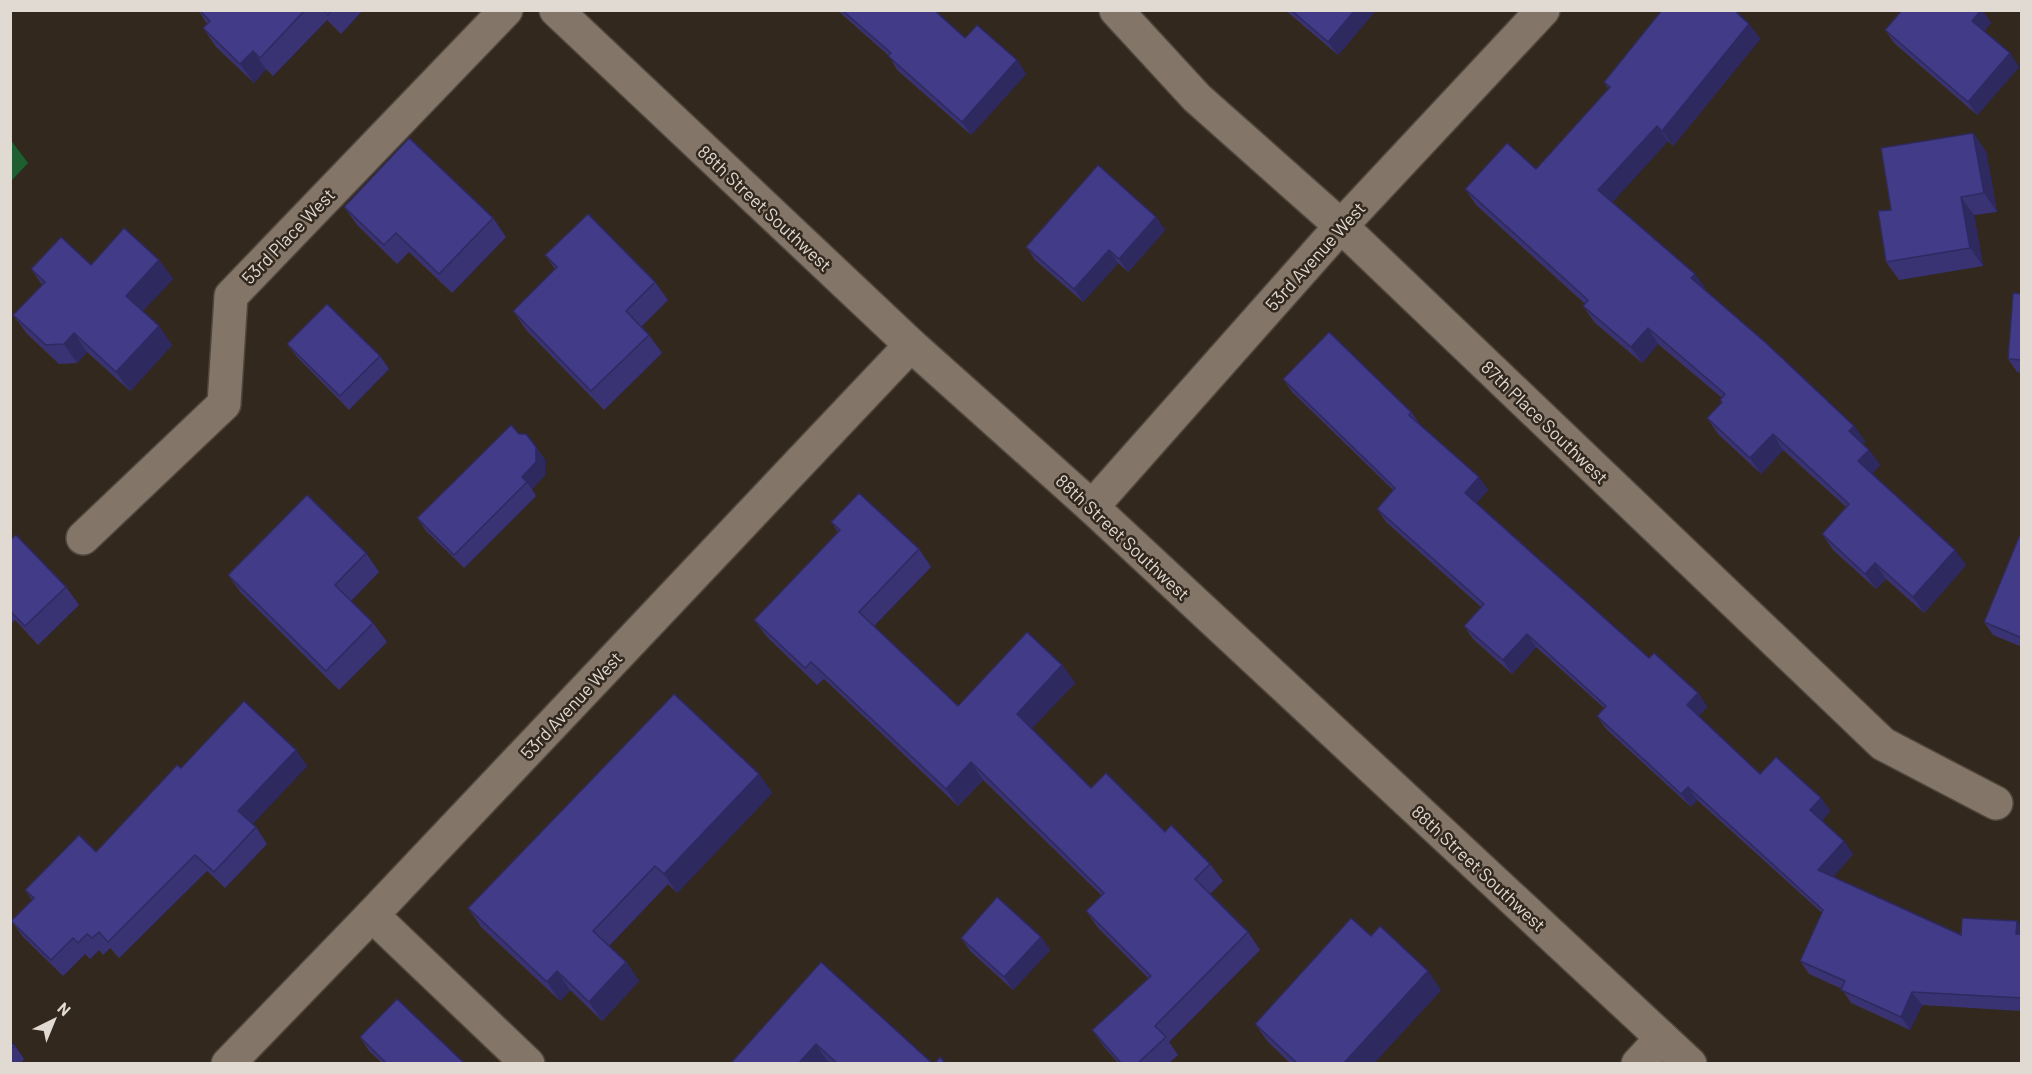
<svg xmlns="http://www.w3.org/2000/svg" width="2032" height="1074" viewBox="0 0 2032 1074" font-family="Barlow,sans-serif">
	<rect width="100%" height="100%" fill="#33281d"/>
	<polygon fill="#1e5e31" points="10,139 28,163 11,181 10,181"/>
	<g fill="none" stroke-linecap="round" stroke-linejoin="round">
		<g stroke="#4e453b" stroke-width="36">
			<g id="minor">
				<polyline points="1116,10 1197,98 1341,226 1883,744 1996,803"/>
				<polyline points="1092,507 1341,226 1543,10"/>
				<polyline points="83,538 224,404 231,296 506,10"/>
				<polyline points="372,915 528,1064"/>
				<polyline points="228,1064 372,915 911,345"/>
				<polyline points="1638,1064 1662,1038"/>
			</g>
		</g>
		<g stroke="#4e453b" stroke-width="36">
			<polyline id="tertiary" points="556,10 911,345 1092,507 1690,1064"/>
		</g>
		<use href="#minor" stroke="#837568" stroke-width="33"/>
		<use href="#tertiary" stroke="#837568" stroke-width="33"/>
	</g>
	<g fill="#393374">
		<polygon points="198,10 363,10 341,34 327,20 273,76 266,69 254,83 216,47 203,28 207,24"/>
		<polygon points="837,10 934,10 965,38 1017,60 1026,74 971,135 897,70 889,56"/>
		<polygon points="1285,10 1376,10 1338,55"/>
		<polygon points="1982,10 1991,23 1984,31 2019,67 1977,115 1894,43 1885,30"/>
		<polygon points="1749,24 1760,39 1673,146 1668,141 1612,202 1706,289 1705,290 1854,426 1865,441 1863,444 1869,450 1880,465 1872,474 1966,565 1924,613 1886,579 1876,589 1833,550 1822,534 1846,507 1783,450 1761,474 1718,434 1707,418 1722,403 1720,400 1722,398 1658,344 1642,363 1594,322 1583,306 1585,304 1476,205 1465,189 1536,169 1608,89 1604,82"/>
		<polygon points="1973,133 1986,152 1997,212 1974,215 1983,266 1899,280 1886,262 1891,210"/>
		<polygon points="344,207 493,218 506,237 452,293 409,252 397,264 357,225"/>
		<polygon points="1156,217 1165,230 1128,272 1118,263 1083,302 1035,260 1026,247"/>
		<polygon points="545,255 655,282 668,300 641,327 649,335 662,353 604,410 526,330 513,311 555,269"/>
		<polygon points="159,260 173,279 142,311 172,345 130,391 87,352 77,363 59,364 27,334 13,315 42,285 31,269"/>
		<polygon points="2022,294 2022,373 2017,372 2008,359"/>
		<polygon points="287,344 380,356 389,369 349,410 297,357"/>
		<polygon points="1283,379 1411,412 1421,426 1488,490 1476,503 1649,658 1698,693 1707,707 1698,716 1760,774 1821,798 1830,811 1822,821 1853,854 1833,877 1961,935 2017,921 2022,927 2022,1011 1922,1005 1910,1030 1851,1003 1842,989 1809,974 1800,961 1822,913 1697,800 1691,807 1606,729 1597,716 1604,708 1536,647 1512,674 1473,639 1464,626 1481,607 1386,522 1377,509 1393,490 1292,392"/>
		<polygon points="519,434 536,447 545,460 545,475 532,489 536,496 464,568 426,531 417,518"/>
		<polygon points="831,522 919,549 931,567 874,626 958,706 1062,665 1075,683 1031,729 1091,788 1165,832 1210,864 1223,881 1210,894 1248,932 1260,950 1169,1042 1178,1055 1168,1064 1119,1064 1104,1047 1092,1030 1149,979 1098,928 1086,911 1101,895 983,780 958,806 824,679 817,685 767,637 754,620 838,532"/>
		<polygon points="2022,538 2022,647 1993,635 1984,622"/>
		<polygon points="10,540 66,587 79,605 38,645 15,620 10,624"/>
		<polygon points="366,553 379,572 351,601 373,623 387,642 339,690 241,593 228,575"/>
		<polygon points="296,750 307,766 252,824 256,827 267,844 225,888 207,871 119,958 110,948 103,955 99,950 90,959 85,954 63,976 23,937 11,921 32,900 25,890 96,852 181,768"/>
		<polygon points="759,774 772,793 677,893 668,884 609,946 626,962 639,981 602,1021 570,990 560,1001 481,927 468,908"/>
		<polygon points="1041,937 1050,950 1013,990 970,951 961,938"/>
		<polygon points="821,962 933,1064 831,1064 827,1061 825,1064 730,1064"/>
		<polygon points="1441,990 1373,1064 1291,1064 1268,1042 1255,1024"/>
		<polygon points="360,1037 465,1064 383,1064 369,1051"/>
		<polygon points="10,1042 15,1046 24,1059 20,1064 10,1064"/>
	</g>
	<g fill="#2e295e">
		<polygon points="1355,10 1376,10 1338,55 1328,42"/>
		<polygon points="1982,10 1991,23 1981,34 1972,21"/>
		<polygon points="1749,24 1760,39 1673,146 1662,131"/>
		<polygon points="253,51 266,69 254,83 240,64"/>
		<polygon points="2010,53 2019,67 1977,115 1968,102"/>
		<polygon points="1017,60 1026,74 971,135 962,122"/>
		<polygon points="1657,126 1668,141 1609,206 1598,190"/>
		<polygon points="1973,133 1986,152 1997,212 1984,193"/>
		<polygon points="1961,197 1974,215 1983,266 1970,248"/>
		<polygon points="1156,217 1165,230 1128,272 1119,259"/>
		<polygon points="1109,250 1118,263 1083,302 1074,289"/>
		<polygon points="159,260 173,279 139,315 126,296"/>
		<polygon points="1695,274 1706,289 1702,293 1691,278"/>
		<polygon points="159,326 172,345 130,391 116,372"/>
		<polygon points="1648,328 1658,344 1642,363 1631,347"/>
		<polygon points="74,333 87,352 77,363 64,344"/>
		<polygon points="1854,426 1865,441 1860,447 1849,431"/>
		<polygon points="1773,434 1783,450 1761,474 1750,458"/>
		<polygon points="536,447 545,460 545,475 532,489 522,477"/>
		<polygon points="1869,450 1880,465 1869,477 1858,461"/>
		<polygon points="1479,477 1488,490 1474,506 1465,493"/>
		<polygon points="1955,550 1966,565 1924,613 1913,597"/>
		<polygon points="1875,563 1886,579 1876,589 1865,574"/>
		<polygon points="1527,634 1536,647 1512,674 1503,660"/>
		<polygon points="1062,665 1075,683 1029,731 1017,714"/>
		<polygon points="1698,693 1707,707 1696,719 1687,705"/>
		<polygon points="296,750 307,766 250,827 238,811"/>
		<polygon points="971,762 983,780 958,806 946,789"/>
		<polygon points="759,774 772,793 677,893 664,874"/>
		<polygon points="1688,787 1697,800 1691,807 1681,794"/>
		<polygon points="1821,798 1830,811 1820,823 1810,810"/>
		<polygon points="1844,841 1853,854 1827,884 1818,870"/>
		<polygon points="2017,921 2022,927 2022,941 2016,934"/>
		<polygon points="1041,937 1050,950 1013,990 1004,977"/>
		<polygon points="626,962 639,981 602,1021 589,1002"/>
		<polygon points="557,971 570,990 560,1001 547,982"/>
		<polygon points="1428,971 1441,990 1373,1064 1343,1064"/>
		<polygon points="1912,992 1922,1005 1910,1030 1901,1017"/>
		<polygon points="816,1044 827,1061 825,1064 798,1064"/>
	</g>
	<g fill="#423b87" stroke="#2e295e" stroke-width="1.5">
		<polygon points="199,10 305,10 260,58 253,51 240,64 203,28 210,21"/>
		<polygon points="323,10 332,10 328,15"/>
		<polygon points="842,10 934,10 965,38 977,25 1017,60 962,122 888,56 891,53"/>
		<polygon points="1291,10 1355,10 1328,42"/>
		<polygon points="1662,10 1734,10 1749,24 1662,131 1657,126 1598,190 1695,274 1691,278 1766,343 1854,426 1849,431 1869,450 1858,461 1955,550 1913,597 1875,563 1865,574 1822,534 1849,504 1773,434 1750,458 1707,418 1722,402 1720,400 1725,394 1648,328 1631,347 1583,306 1588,300 1465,189 1507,143 1536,169 1610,87 1604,82"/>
		<polygon points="1902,10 1981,10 1972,21 2010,53 1968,102 1885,30"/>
		<polygon points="1973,133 1984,193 1961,197 1970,248 1886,262 1878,211 1891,210 1881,148"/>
		<polygon points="409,138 493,218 439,274 396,233 384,245 344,207"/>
		<polygon points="1098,165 1156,217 1119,259 1109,250 1074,289 1026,247"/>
		<polygon points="588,214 655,282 626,311 649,335 591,391 513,311 557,267 545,255"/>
		<polygon points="124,228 159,260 126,296 159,326 116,372 74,333 64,344 46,345 13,315 45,282 31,269 61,237 91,265"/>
		<polygon points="2013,293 2022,294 2022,360 2008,359"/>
		<polygon points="327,304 380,356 340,396 287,344"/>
		<polygon points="1329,332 1411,412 1409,415 1479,477 1465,493 1649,658 1654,653 1698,693 1687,705 1760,774 1776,757 1821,798 1810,810 1844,841 1818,870 1961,935 1962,918 2017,921 2016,934 2022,934 2022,998 1912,992 1901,1017 1841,990 1845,981 1800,961 1823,910 1688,787 1681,794 1597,716 1606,706 1527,634 1503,660 1464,626 1484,604 1377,509 1395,488 1283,379"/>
		<polygon points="511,425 519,434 526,434 536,447 536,462 522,477 527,482 454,555 417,518"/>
		<polygon points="859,493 919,549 859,612 958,706 1027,632 1062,665 1017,714 1091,788 1106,773 1165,832 1171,825 1210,864 1195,879 1248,932 1155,1026 1166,1037 1137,1064 1122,1064 1092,1030 1151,976 1086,911 1104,893 971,762 946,789 811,662 805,668 754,620 840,530 831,522"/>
		<polygon points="307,495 366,553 335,585 373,623 326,671 228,575"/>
		<polygon points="16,535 66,587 25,626 10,611 10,540"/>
		<polygon points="2019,537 2022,538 2022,638 1984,622"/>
		<polygon points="674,694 759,774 664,874 655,866 593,931 626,962 589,1002 557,971 547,982 468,908"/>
		<polygon points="244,701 296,750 238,811 256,827 214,872 195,855 108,942 99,932 92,938 87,934 78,943 73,938 51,960 11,921 34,898 25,890 79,835 96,852 177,765 181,768"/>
		<polygon points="997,897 1041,937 1004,977 961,938"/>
		<polygon points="1351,918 1371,936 1380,926 1428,971 1343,1064 1298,1064 1255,1024"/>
		<polygon points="821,962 933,1064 838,1064 816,1044 798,1064 730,1064"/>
		<polygon points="397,999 465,1064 387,1064 360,1037"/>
		<polygon points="10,1042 15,1046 10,1050"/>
		<polygon points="940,1057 946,1064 934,1064"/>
	</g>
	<g text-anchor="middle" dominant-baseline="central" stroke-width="5" stroke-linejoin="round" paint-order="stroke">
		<g font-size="18" fill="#e1dad3" stroke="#33281d">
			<text transform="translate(765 208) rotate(43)">88th Street Southwest</text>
			<text transform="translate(288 236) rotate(-46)">53rd Place West</text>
			<text transform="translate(1315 256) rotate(-48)">53rd Avenue West</text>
			<text transform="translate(1545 422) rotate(44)">87th Place Southwest</text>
			<text transform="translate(1123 537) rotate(43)">88th Street Southwest</text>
			<text transform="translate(571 705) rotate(-47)">53rd Avenue West</text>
			<text transform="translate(1479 868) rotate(43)">88th Street Southwest</text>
		</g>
	</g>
	<rect width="2032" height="1074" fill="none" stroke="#e1dad3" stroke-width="24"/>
	<g transform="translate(54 1020) rotate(43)" stroke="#33281d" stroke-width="4.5" paint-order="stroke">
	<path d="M0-4.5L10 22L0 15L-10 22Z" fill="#e1dad3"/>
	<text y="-9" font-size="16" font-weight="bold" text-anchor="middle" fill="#e1dad3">N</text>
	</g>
</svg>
